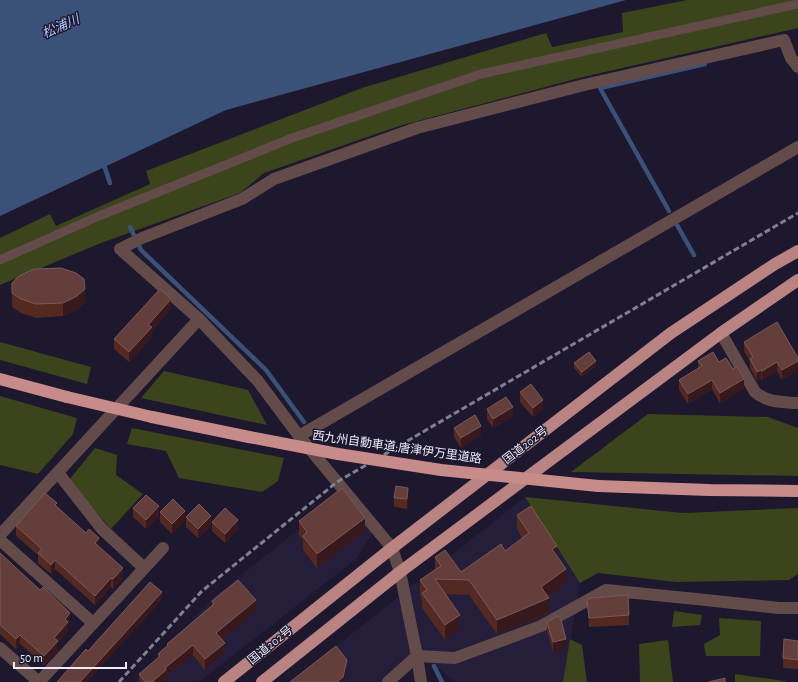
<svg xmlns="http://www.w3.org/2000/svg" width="798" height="682" viewBox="0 0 798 682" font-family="'Alegreya Sans','Noto Sans JP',sans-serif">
	<rect width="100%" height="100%" fill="#1d182e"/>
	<g fill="#251e3a">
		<polygon points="341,496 373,533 356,559 199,682 136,682 212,598"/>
		<polygon points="525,497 580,583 563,682 455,682 417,650 382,682 291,682"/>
	</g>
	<g fill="#3b441b">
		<polygon points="687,0 798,0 798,28 583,77 399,126 264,173 240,193 101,243 0,285 0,238 50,214 56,226 150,184 146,171 362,88 546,33 552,47 623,32 622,13"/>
		<polygon points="0,342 91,367 87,384 0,360"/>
		<polygon points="164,371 248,390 267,425 141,398"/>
		<polygon points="0,396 77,418 73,434 38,474 0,465"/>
		<polygon points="648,414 768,417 798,428 798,476 571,472"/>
		<polygon points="132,428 284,458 278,481 262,492 179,478 166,451 127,444"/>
		<polygon points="95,448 117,455 116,475 143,494 111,529 69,480"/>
		<polygon points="525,497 683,513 798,508 798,574 789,580 676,582 598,573 580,583"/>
		<polygon points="674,611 702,615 700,625 672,627"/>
		<polygon points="719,618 761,621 760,656 706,656 704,644 720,635"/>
		<polygon points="570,639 582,645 587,682 563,682"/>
		<polygon points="668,640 673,682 640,682 639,644"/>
		<polygon points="735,674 784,681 785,682 735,682"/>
	</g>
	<polygon fill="#3a5179" points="0,0 626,0 226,110 0,216"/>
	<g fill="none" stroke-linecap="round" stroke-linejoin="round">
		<g stroke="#3a5179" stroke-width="4.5">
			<polyline points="103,162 110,183"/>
			<polyline points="669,211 600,88 705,64"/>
			<polyline points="677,225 694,255"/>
			<polyline points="130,227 141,250 266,370 304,422"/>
			<polyline points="434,666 442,682"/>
		</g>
		<polyline stroke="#634b4a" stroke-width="9" points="0,260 99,216 292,138 481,74 798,4"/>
		<g stroke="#634b4a" stroke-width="12">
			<path d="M721 333 755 392C768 403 782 402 798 403"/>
			<polyline points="299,436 798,147"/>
			<polyline points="58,473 102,529 144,568"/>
			<polyline points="0,535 199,319"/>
			<polyline points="0,540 93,623"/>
			<polyline points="0,648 39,682"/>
			<polyline points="39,682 163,548"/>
			<polyline points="388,682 417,656 455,658 541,626 606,590 706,600 779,608 798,608"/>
			<polyline points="421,682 417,656 400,572 392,548 299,436 258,381 199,319 120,249 142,238 242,199 274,179 417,128 584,85 784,40 791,58 798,67"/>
		</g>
		<g stroke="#b88381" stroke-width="12">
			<polyline points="224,682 392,548 671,333 775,264 798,251"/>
			<polyline points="262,682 400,572 721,333 798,280"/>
		</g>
		<g stroke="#c78c8a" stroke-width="12">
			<polyline points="0,379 67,397"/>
			<polyline points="152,417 249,437"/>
			<polyline points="598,486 709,490 798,491"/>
		</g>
		<polyline stroke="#837f92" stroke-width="3" stroke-dasharray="6 3" stroke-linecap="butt" points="119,682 202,591 337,482 798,213"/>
		<g stroke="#c78c8a" stroke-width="12">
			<polyline points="67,397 152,417"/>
			<polyline points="249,437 338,454 441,470 598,486"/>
		</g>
	</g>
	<g fill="#542922">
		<polygon points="12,283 85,302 77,310 63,316 36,318 21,313 12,307"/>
		<polygon points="171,308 152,331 152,337 129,362 114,349 114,339"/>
		<polygon points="744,342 798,358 798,370 782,380 777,371 762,380 761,379 757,381 750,368 750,361 744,351"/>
		<polygon points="698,361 719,362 744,388 720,403 712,389 688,404 679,390 679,380 698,368"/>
		<polygon points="574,363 596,366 582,377 574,368"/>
		<polygon points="520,392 543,409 533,417 520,402"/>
		<polygon points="487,409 513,416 493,428 487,419"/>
		<polygon points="454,428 481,435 461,448 454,437"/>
		<polygon points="408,497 407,509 394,507 394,498"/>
		<polygon points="57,507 99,547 123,578 113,589 111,587 95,605 55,569 51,574 38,563 38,555 16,536 16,526"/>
		<polygon points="133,508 159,516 146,529 133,517"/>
		<polygon points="160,512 185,520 172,534 160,522"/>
		<polygon points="517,515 557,556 566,583 548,596 549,613 497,634 469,595 445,594 460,629 445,640 422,608 422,599 420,595 420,580 435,570 435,557 461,572 505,551 522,538 517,529"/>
		<polygon points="186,517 211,525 198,538 186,527"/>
		<polygon points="299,521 365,531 317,568 303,550 303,540 299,535"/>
		<polygon points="212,522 238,529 225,543 212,531"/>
		<polygon points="0,553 70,622 68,624 68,631 58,643 58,651 44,665 20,644 16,649 0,634"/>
		<polygon points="587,600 629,615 629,625 589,627"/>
		<polygon points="212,601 256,611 222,639 225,653 205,670 193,655 166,677 166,681 165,682 139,682 139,674 158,659 158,654 167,646 167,644 212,606"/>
		<polygon points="547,622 566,648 553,652 547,631"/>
		<polygon points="798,641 798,669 783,668 783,658"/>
	</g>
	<g fill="#37191d">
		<polygon points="85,289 85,302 77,310 63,316 63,303"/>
		<polygon points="171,299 171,308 152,331 152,337 129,362 129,352 148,325"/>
		<polygon points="596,361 596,366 582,377 582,372"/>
		<polygon points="798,361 798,370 782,380 782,370"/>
		<polygon points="777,362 777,371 762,380 762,371"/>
		<polygon points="761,370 761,379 757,381 757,372"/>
		<polygon points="744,379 744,388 720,403 720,393"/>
		<polygon points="712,380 712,389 688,404 688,394"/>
		<polygon points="543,400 543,409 533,417 533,408"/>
		<polygon points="513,407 513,416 493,428 493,419"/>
		<polygon points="481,426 481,435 461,448 461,438"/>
		<polygon points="408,488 408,497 407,509 407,499"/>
		<polygon points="159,506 159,516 146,529 146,520"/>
		<polygon points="185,511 185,520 172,534 172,524"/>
		<polygon points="211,516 211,525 198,538 198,529"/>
		<polygon points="365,518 365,531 317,568 317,554"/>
		<polygon points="238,520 238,529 225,543 225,534"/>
		<polygon points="99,538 99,548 95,543"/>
		<polygon points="557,546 557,561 552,549"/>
		<polygon points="55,560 55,569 51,574 51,565"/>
		<polygon points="123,568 123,578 113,589 113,579"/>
		<polygon points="566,569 566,583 541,601 541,587"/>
		<polygon points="111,578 111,587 95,605 95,596"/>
		<polygon points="162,592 162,600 87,682 80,682"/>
		<polygon points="549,598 549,613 497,634 497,620"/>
		<polygon points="256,600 256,611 216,644 216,633"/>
		<polygon points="70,613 70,622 68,624 68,631 58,643 58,651 44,665 44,656 65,619"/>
		<polygon points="460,615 460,629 445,640 445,625"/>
		<polygon points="20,635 20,644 16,649 16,639"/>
		<polygon points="566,639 566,648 553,652 553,642"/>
		<polygon points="225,643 225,653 205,670 205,659"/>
		<polygon points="193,645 193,655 166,677 166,681 165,682 152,682 165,668"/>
		<polygon points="347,660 347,667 344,682 337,682"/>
	</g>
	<g fill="#643e3a" stroke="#7a5958">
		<polygon points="61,268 76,273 84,279 85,289 77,296 63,303 36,304 21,299 12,293 12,283 19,276 34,269"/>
		<polygon points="160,289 171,299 148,325 152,327 129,352 114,339"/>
		<polygon points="777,322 798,358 798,361 782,370 777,362 762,371 761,370 757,372 750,359 753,357 744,342"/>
		<polygon points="589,352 596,361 582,372 574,363"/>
		<polygon points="713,352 719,362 726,358 733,369 737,366 744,379 720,393 712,380 688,394 679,380 702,366 698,361"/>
		<polygon points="531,384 543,400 533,408 520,392"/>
		<polygon points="506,397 513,407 493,419 487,409"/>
		<polygon points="475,415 481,426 461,438 454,428"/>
		<polygon points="396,486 408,488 407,499 394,498"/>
		<polygon points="342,488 365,518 317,554 303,536 307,532 299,521"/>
		<polygon points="45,493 57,503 55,505 86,533 89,529 99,538 95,543 123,568 113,579 111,578 95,596 55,560 51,565 38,553 42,549 16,526"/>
		<polygon points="146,495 159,506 146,520 133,508"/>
		<polygon points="173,499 185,511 172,524 160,512"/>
		<polygon points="199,504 211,516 198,529 186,517"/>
		<polygon points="531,506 557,546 552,549 566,569 541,587 549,598 497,620 469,580 435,579 460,615 445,625 422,593 427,590 420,580 441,566 435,557 445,550 461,572 501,544 505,551 529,533 517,515"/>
		<polygon points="225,508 238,520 225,534 212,522"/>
		<polygon points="0,553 40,590 43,587 70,613 65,619 68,622 54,638 58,641 44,656 20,635 16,639 0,625"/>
		<polygon points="238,580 256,600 216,633 225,643 205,659 193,645 165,668 166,670 152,682 145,682 139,674 160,656 158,654 168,645 167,644 214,604 212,601"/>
		<polygon points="150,582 162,592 80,682 57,682 86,649 88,651"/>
		<polygon points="628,595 629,615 589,618 587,600 591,598"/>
		<polygon points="558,616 561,620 566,639 553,642 547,622"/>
		<polygon points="784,639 798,641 798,660 783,658"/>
		<polygon points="336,646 347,660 343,677 337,682 290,682"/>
		<polygon points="725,678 725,682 709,682"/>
	</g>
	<g text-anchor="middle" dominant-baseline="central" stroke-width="3" stroke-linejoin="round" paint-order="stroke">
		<g font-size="12" fill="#eeecfb" stroke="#1d182e">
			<text transform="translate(525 445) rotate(-38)">国道202号</text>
			<text transform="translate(397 447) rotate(8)">西九州自動車道;唐津伊万里道路</text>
			<text transform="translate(270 645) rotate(-39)">国道202号</text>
		</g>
		<g font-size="13" font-style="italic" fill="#abc9fe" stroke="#1d182e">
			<text transform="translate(61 27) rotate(-24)">松浦川</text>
		</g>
	</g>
	<path d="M14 662v6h112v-6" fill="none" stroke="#eeecfb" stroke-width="2"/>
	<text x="20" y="662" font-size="12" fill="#eeecfb" stroke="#1d182e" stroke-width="3" paint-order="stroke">50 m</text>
</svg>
